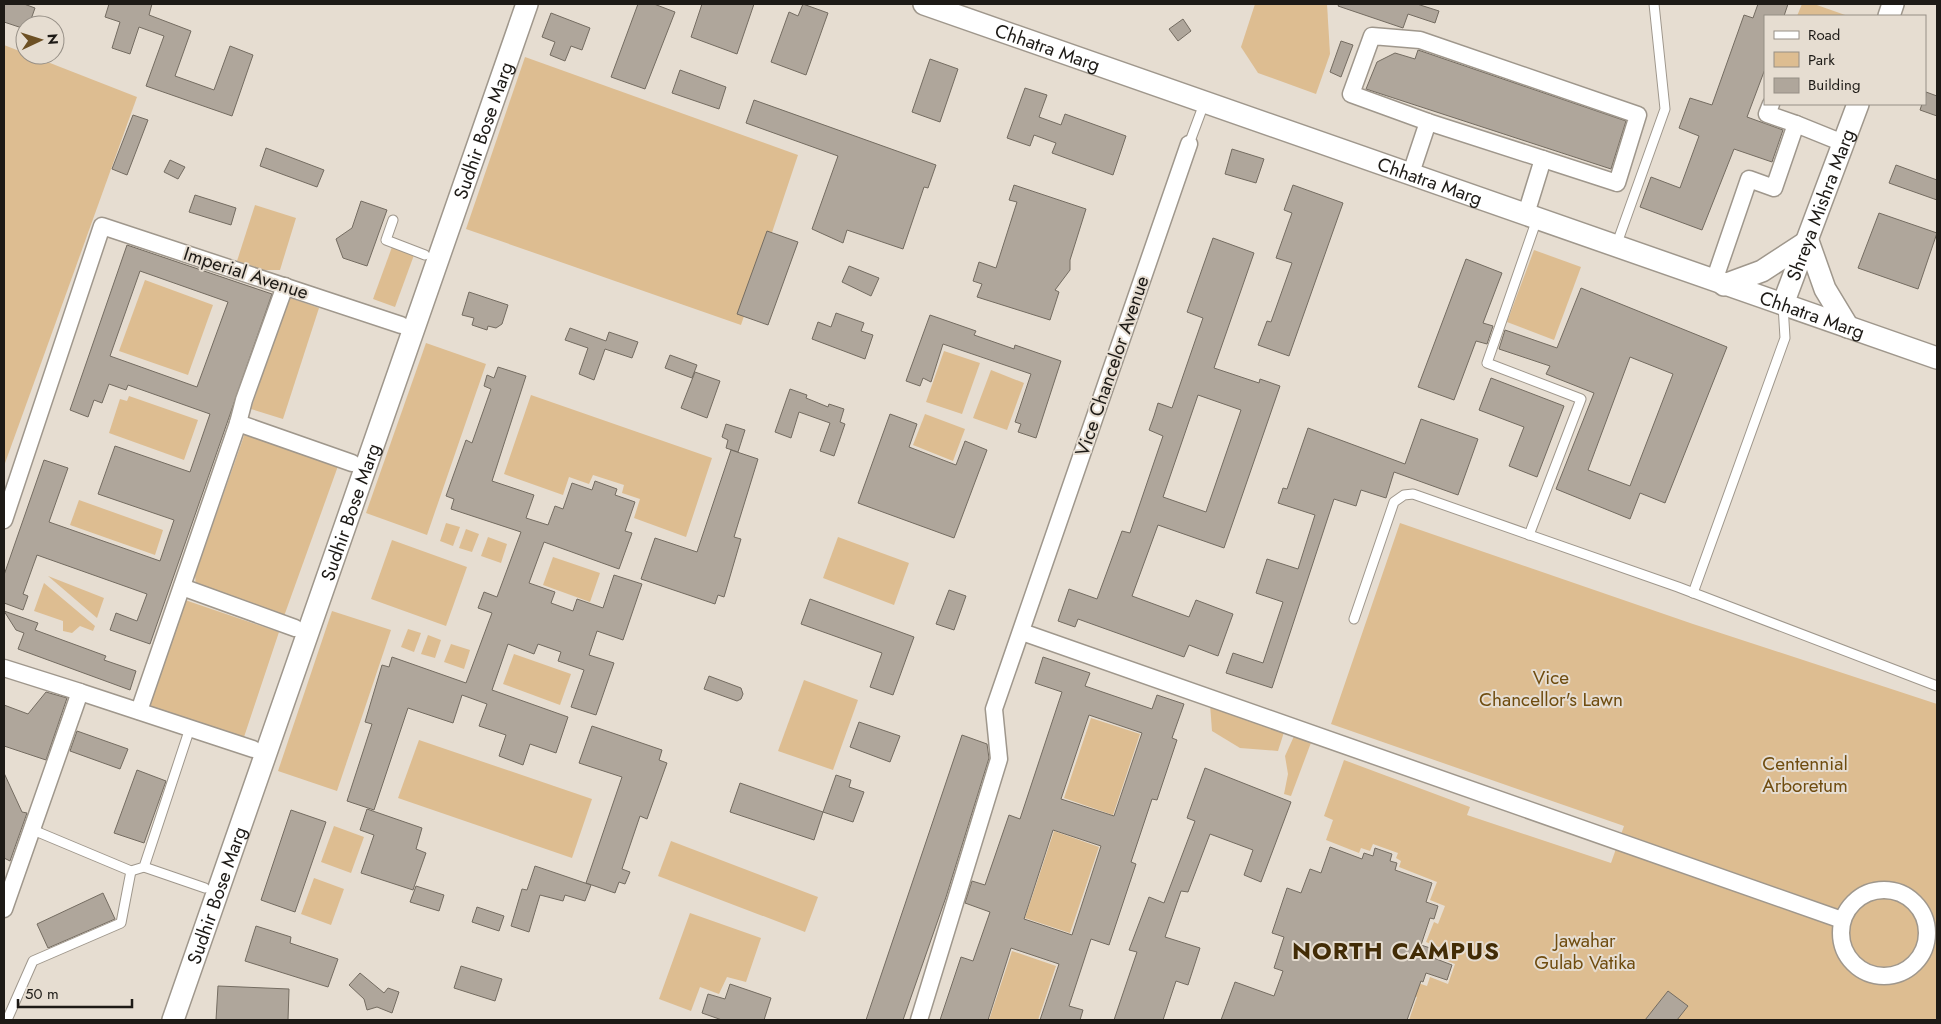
<svg xmlns="http://www.w3.org/2000/svg" width="1941" height="1024" viewBox="0 0 1941 1024" font-family="Jost,sans-serif">
	<rect width="100%" height="100%" fill="#e6ddd1"/>
	<g fill="#ddbd91">
		<polygon points="1255,4 1327,4 1330,54 1316,94 1258,73 1241,47"/>
		<polygon points="1802,4 1814,4 1848,16 1797,16"/>
		<polygon points="4,45 137,97 4,466"/>
		<polygon points="525,57 798,155 741,325 466,229"/>
		<polygon points="255,205 296,218 280,270 264,270 237,261"/>
		<polygon points="392,247 414,255 395,307 373,299"/>
		<polygon points="1534,250 1581,267 1554,340 1507,322"/>
		<polygon points="145,280 213,305 188,375 119,351"/>
		<polygon points="288,297 319,308 283,419 251,409"/>
		<polygon points="426,343 486,364 427,535 366,513"/>
		<polygon points="944,351 980,363 962,414 926,402"/>
		<polygon points="991,370 1024,383 1007,430 973,418"/>
		<polygon points="531,395 712,458 686,537 634,518 640,499 622,493 624,485 593,475 589,484 569,477 563,495 504,474"/>
		<polygon points="129,396 198,420 184,460 109,433 120,399 127,401"/>
		<polygon points="925,414 965,429 953,461 913,445"/>
		<polygon points="245,433 338,466 283,619 196,587 195,575"/>
		<polygon points="79,500 163,530 155,555 70,525"/>
		<polygon points="446,523 460,527 453,546 440,541"/>
		<polygon points="1400,523 1693,624 1937,704 1937,1020 1409,1020 1417,997 1407,993 1412,981 1427,986 1430,977 1448,984 1455,964 1437,957 1441,948 1426,942 1434,922 1438,924 1445,906 1430,900 1437,882 1399,867 1401,861 1396,858 1398,853 1373,844 1370,851 1361,848 1359,853 1326,840 1333,820 1324,816 1344,760 1470,807 1467,815 1611,863 1624,826 1331,724"/>
		<polygon points="466,529 479,534 472,552 459,548"/>
		<polygon points="488,537 507,544 501,563 481,556"/>
		<polygon points="838,537 909,563 894,605 823,578"/>
		<polygon points="392,540 467,567 446,626 371,599"/>
		<polygon points="553,557 600,573 590,602 543,585"/>
		<polygon points="48,576 104,598 97,618"/>
		<polygon points="44,583 95,626 93,631 80,626 72,633 63,631 63,621 34,611"/>
		<polygon points="185,600 279,632 243,740 149,708"/>
		<polygon points="332,611 391,630 337,791 278,771"/>
		<polygon points="408,629 421,633 414,652 401,647"/>
		<polygon points="428,635 441,640 435,658 421,654"/>
		<polygon points="451,644 470,650 464,669 444,662"/>
		<polygon points="514,654 571,674 560,705 503,684"/>
		<polygon points="804,680 858,700 833,770 778,751"/>
		<polygon points="1210,704 1285,729 1278,751 1240,748 1212,731"/>
		<polygon points="1091,718 1140,734 1113,815 1064,798"/>
		<polygon points="1295,734 1312,740 1291,796 1284,794 1288,774 1285,756"/>
		<polygon points="419,740 592,799 572,858 398,798"/>
		<polygon points="334,826 364,837 351,873 321,862"/>
		<polygon points="1054,831 1099,847 1070,933 1025,918"/>
		<polygon points="671,841 818,897 805,932 658,876"/>
		<polygon points="314,878 344,889 331,925 301,914"/>
		<polygon points="690,913 761,938 746,982 727,977 719,994 700,987 691,1011 659,999"/>
		<polygon points="1012,951 1056,966 1038,1020 989,1020"/>
	</g>
	<g fill="#afa69b" stroke="#746c61" fill-rule="evenodd">
		<polygon points="4,4 24,4 35,8 29,25 25,25 25,29 4,22"/>
		<polygon points="109,4 152,4 149,15 191,31 175,76 214,90 230,46 253,55 232,116 146,86 164,36 139,27 130,54 112,48 120,22 105,17"/>
		<polygon points="638,4 654,4 675,12 645,89 611,77"/>
		<polygon points="702,4 754,4 737,54 691,37"/>
		<polygon points="803,4 828,13 806,75 771,62 789,12 798,16"/>
		<polygon points="1339,4 1417,4 1439,11 1435,23 1408,14 1403,28 1338,6"/>
		<polygon points="1758,4 1788,4 1784,16 1765,16 1765,69 1747,117 1783,130 1772,162 1734,149 1702,230 1640,207 1651,177 1680,188 1699,136 1679,128 1690,98 1712,105 1744,15 1753,18"/>
		<polygon points="551,13 590,28 582,50 571,46 565,61 550,55 555,42 542,37"/>
		<polygon points="1183,19 1191,31 1178,41 1169,29"/>
		<polygon points="1341,41 1353,45 1341,77 1330,72"/>
		<polygon points="1418,50 1626,121 1611,169 1366,89 1377,62 1395,53 1415,59"/>
		<polygon points="930,59 958,69 940,122 912,112"/>
		<polygon points="680,70 726,87 719,109 672,93"/>
		<polygon points="1025,88 1047,95 1039,117 1061,125 1065,114 1126,136 1113,175 1052,153 1056,143 1034,135 1030,146 1007,138"/>
		<polygon points="1926,92 1937,96 1937,116 1920,110 1922,104 1925,104"/>
		<polygon points="754,100 936,165 928,188 924,187 903,249 847,230 843,243 812,229 838,156 746,123"/>
		<polygon points="133,115 148,120 127,175 112,169"/>
		<polygon points="266,148 324,170 317,187 260,166"/>
		<polygon points="1232,149 1264,159 1256,183 1225,174"/>
		<polygon points="170,160 185,167 178,179 164,172"/>
		<polygon points="1896,165 1937,180 1937,200 1889,183"/>
		<polygon points="1014,185 1086,209 1070,260 1070,270 1055,290 1059,292 1050,320 977,297 982,284 973,281 979,262 996,268 1017,202 1009,200"/>
		<polygon points="1293,185 1343,203 1289,356 1258,345 1267,321 1271,322 1292,263 1276,258 1292,213 1284,210"/>
		<polygon points="195,195 236,208 231,225 189,212"/>
		<polygon points="361,201 387,210 367,266 343,258 336,239 352,228"/>
		<polygon points="1879,213 1937,233 1918,289 1858,268"/>
		<polygon points="767,231 798,242 768,325 737,314"/>
		<path d="M1213 238 1254 253 1214 368 1259 383 1260 379 1280 386 1224 548 1158 525 1132 596 1189 617 1196 600 1233 614 1218 656 1189 645 1184 657 1078 619 1075 627 1058 621 1069 589 1097 599 1122 531 1130 533 1163 436 1149 430 1154 416 1158 403 1172 408 1203 318 1187 312ZM1198 395 1241 410 1206 512 1163 497Z"/>
		<path d="M127 245 272 294 150 644 110 630 116 613 137 621 147 594 37 555 23 594 28 596 23 610 4 603V575L44 460 68 468 49 522 160 561 174 520 98 494 115 446 190 472 210 414 128 385 126 390 109 384 102 403 94 400 88 417 70 410ZM140 271 228 302 197 387 110 356Z"/>
		<polygon points="1466,259 1502,273 1483,323 1493,326 1487,344 1476,341 1454,400 1418,387"/>
		<polygon points="849,266 879,278 871,296 842,282"/>
		<path d="M1581 288 1727 347 1665 503 1640 493 1630 519 1556 489 1594 393 1546 374 1550 366 1499 349 1505 330 1557 348ZM1630 357 1673 374 1630 486 1588 470Z"/>
		<polygon points="469,292 508,305 502,324 496,328 488,326 487,330 472,325 474,318 462,315"/>
		<polygon points="836,313 864,323 861,331 873,335 865,359 812,339 818,322 831,327"/>
		<polygon points="930,315 976,331 974,335 1014,349 1015,345 1061,361 1036,438 1018,432 1021,424 1015,422 1031,374 943,344 931,382 923,378 920,386 906,381"/>
		<polygon points="570,328 606,341 609,332 638,342 632,358 605,349 594,380 579,374 588,348 565,340"/>
		<polygon points="670,355 697,365 692,378 665,368"/>
		<polygon points="498,367 526,376 492,481 534,495 526,518 548,525 555,506 563,509 572,483 592,490 595,481 617,489 615,495 635,502 625,531 632,533 619,569 544,542 529,583 555,592 551,603 573,611 577,599 603,608 614,575 642,584 623,640 597,631 589,655 614,663 596,715 571,707 584,670 558,661 561,652 538,644 534,654 508,644 492,690 568,717 556,753 530,744 523,765 499,756 506,735 479,726 487,704 462,695 453,723 408,708 374,810 347,801 372,724 365,722 382,665 389,667 392,657 466,683 492,613 478,608 484,592 497,597 521,532 451,509 454,499 446,496 466,440 472,443 491,389 484,386 487,375 494,378"/>
		<polygon points="695,372 720,381 707,418 681,408"/>
		<polygon points="1491,378 1564,406 1537,477 1509,466 1524,427 1479,410"/>
		<polygon points="790,389 807,395 806,398 828,407 829,404 844,409 840,422 845,424 834,456 820,451 830,423 799,412 791,438 775,432"/>
		<polygon points="890,414 917,424 909,447 956,465 965,441 987,450 954,538 858,503"/>
		<polygon points="1421,419 1478,439 1458,495 1394,472 1386,498 1361,490 1356,506 1334,499 1272,688 1226,673 1233,653 1263,663 1283,602 1256,593 1267,559 1298,569 1315,515 1278,503 1283,488 1287,489 1308,428 1405,464"/>
		<polygon points="726,424 745,430 738,452 726,448 728,440 722,437"/>
		<polygon points="731,450 758,459 734,537 741,539 724,597 718,595 715,604 641,579 655,538 697,552"/>
		<polygon points="949,590 966,596 954,630 936,624"/>
		<polygon points="810,599 914,637 893,695 870,687 882,653 801,624"/>
		<polygon points="4,611 38,623 35,630 106,656 104,660 136,671 130,690 18,649 24,633 16,630"/>
		<path d="M1043 657 1090 673 1085 686 1152 709 1157 695 1184 704 1172 738 1177 740 1157 800 1152 799 1131 862 1136 864 1109 945 1091 939 1069 1006 1083 1010 1080 1020H1040L1059 964 1011 948 988 1020H940L961 957 973 961 990 912 965 903 972 881 985 885 1009 815 1020 819 1062 692 1035 683ZM1089 715 1142 733 1114 816 1061 799ZM1053 830 1101 846 1072 935 1024 919Z"/>
		<polygon points="709,676 741,688 743,694 741,699 737,701 704,689"/>
		<polygon points="46,692 67,698 46,760 4,746 4,705 28,714"/>
		<polygon points="859,722 900,736 890,762 850,747"/>
		<polygon points="592,726 662,750 659,760 667,763 647,819 640,816 622,869 630,872 625,884 619,882 615,893 586,883 622,777 579,763"/>
		<polygon points="77,731 128,749 120,769 70,751"/>
		<polygon points="962,735 987,744 989,758 946,897 903,1020 866,1020"/>
		<polygon points="1205,768 1291,802 1261,882 1244,875 1253,850 1210,834 1188,892 1181,891 1165,937 1200,948 1188,985 1176,981 1163,1020 1114,1020 1137,952 1129,950 1149,897 1164,903 1195,821 1187,818"/>
		<polygon points="137,770 166,781 144,843 114,833"/>
		<polygon points="4,773 22,812 27,813 10,861 4,858"/>
		<polygon points="836,775 851,780 849,787 864,792 853,822 823,812"/>
		<polygon points="740,783 823,812 814,840 730,812"/>
		<polygon points="367,809 422,828 416,849 426,853 413,890 361,873 374,835 360,830"/>
		<polygon points="291,810 326,822 295,912 261,900"/>
		<polygon points="1330,847 1362,859 1364,853 1373,856 1375,848 1392,854 1390,861 1397,863 1395,870 1432,883 1426,902 1438,906 1434,919 1430,918 1421,945 1433,949 1431,957 1452,965 1447,980 1426,973 1423,982 1421,981 1407,1020 1221,1020 1235,982 1274,996 1283,971 1274,968 1284,937 1272,933 1287,888 1301,893 1310,869 1321,873"/>
		<polygon points="535,866 591,885 585,901 565,895 563,901 540,895 529,932 511,926 522,889 527,890"/>
		<polygon points="416,886 444,895 439,911 410,902"/>
		<polygon points="103,893 115,919 48,948 37,924"/>
		<polygon points="477,907 504,916 499,931 472,922"/>
		<polygon points="256,926 291,937 290,943 338,959 328,987 245,961"/>
		<polygon points="461,966 502,979 495,1001 454,988"/>
		<polygon points="360,973 384,993 388,988 399,992 392,1013 377,1007 367,1010 364,999 349,985"/>
		<polygon points="730,984 771,998 764,1020 722,1020 702,1013 708,994 725,999"/>
		<polygon points="218,986 289,989 288,1020 216,1020"/>
		<polygon points="1668,991 1688,1006 1677,1020 1645,1020"/>
	</g>
	<g fill="none" stroke-linecap="round" stroke-linejoin="round">
		<g stroke="#9f978c" stroke-width="11">
			<g id="service">
				<polyline points="1189,144 1205,101"/>
				<polyline points="393,220 386,240 425,255"/>
				<polyline points="1616,246 1665,109 1654,4"/>
				<polyline points="1529,535 1581,399 1487,363 1537,219"/>
				<polyline points="1693,593 1785,338 1783,305"/>
				<polyline points="1354,619 1394,502 1404,495 1413,494 1678,587 1937,686"/>
				<polyline points="33,830 131,871 144,867 190,728"/>
				<polyline points="144,867 205,888"/>
				<polyline points="7,1020 33,961 121,923 131,871"/>
			</g>
		</g>
		<g stroke="#9f978c" stroke-width="19">
			<g id="minor">
				<polyline points="1428,122 1351,94 1372,36 1420,40 1638,115 1617,183 1543,159"/>
				<polyline points="1796,124 1843,143"/>
				<polyline points="1411,173 1428,122 1543,159 1526,214"/>
				<polyline points="1714,281 1749,179 1774,188 1796,124 1767,114 1771,104"/>
				<polyline points="238,423 244,400 285,286"/>
				<polyline points="4,520 102,226 401,325"/>
				<polyline points="182,587 295,628"/>
				<polyline points="1022,632 1842,920"/>
				<polyline points="4,668 80,692"/>
				<polyline points="139,711 238,423 352,463"/>
				<circle cx="1884" cy="933" r="43"/>
				<polyline points="4,909 80,692 253,749"/>
				<polyline points="919,1020 999,759 994,709 1189,144"/>
			</g>
		</g>
		<g stroke="#9f978c" stroke-width="24">
			<g id="tertiary">
				<path id="s1" d="M924 4 1937 358"/>
				<polyline points="1889,16 1893,4"/>
				<polyline points="1724,285 1762,271 1808,241 1825,289 1848,327"/>
				<path id="s2" d="M1783 304 1858 104"/>
				<path id="s3" d="M173 1020 527 4"/>
			</g>
		</g>
		<use href="#service" stroke="#fff" stroke-width="9"/>
		<use href="#minor" stroke="#fff" stroke-width="16"/>
		<use href="#tertiary" stroke="#fff" stroke-width="21"/>
	</g>
	<g text-anchor="middle" dominant-baseline="central" stroke-width="4" stroke-linejoin="round" paint-order="stroke">
		<g font-size="19" fill="#1d1a16" stroke="#e6ddd1">
			<text stroke="none"><textPath href="#s1" startOffset="131">Chhatra Marg</textPath></text>
			<text stroke="none"><textPath href="#s3" startOffset="942">Sudhir Bose Marg</textPath></text>
			<text stroke="none"><textPath href="#s1" startOffset="536">Chhatra Marg</textPath></text>
			<text stroke="none"><textPath href="#s2" startOffset="106">Shreya Mishra Marg</textPath></text>
			<text transform="translate(246 273) rotate(18)">Imperial Avenue</text>
			<text stroke="none"><textPath href="#s1" startOffset="941">Chhatra Marg</textPath></text>
			<text transform="translate(1112 366) rotate(-71)">Vice Chancelor Avenue</text>
			<text stroke="none"><textPath href="#s3" startOffset="538">Sudhir Bose Marg</textPath></text>
			<text stroke="none"><textPath href="#s3" startOffset="132">Sudhir Bose Marg</textPath></text>
		</g>
		<g font-size="19" fill="#6f4c0f" stroke="#e6ddd1">
			<text x="1551" y="677">Vice<tspan x="1551" dy="22">Chancellor's Lawn</tspan></text>
			<text x="1805" y="763">Centennial<tspan x="1805" dy="22">Arboretum</tspan></text>
			<text x="1585" y="940">Jawahar<tspan x="1585" dy="22">Gulab Vatika</tspan></text>
		</g>
		<g font-size="24" font-weight="bold" letter-spacing="1" fill="#422c06" stroke="#e6ddd1">
			<text x="1396" y="950">NORTH CAMPUS</text>
		</g>
	</g>
	<rect width="1941" height="1024" fill="none" stroke="#1d1a16" stroke-width="10"/>
	<rect x="1764" y="15" width="162" height="90" fill="#e6ddd1" stroke="#968f86"/>
	<rect x="1774" y="31" width="25" height="8" fill="#ffffff" stroke="#968f86"/>
	<text x="1808" y="40" font-size="15" fill="#1d1a16">Road</text>
	<rect x="1774" y="52" width="25" height="15" fill="#ddbd91" stroke="#968f86"/>
	<text x="1808" y="65" font-size="15" fill="#1d1a16">Park</text>
	<rect x="1774" y="78" width="25" height="15" fill="#afa69b" stroke="#968f86"/>
	<text x="1808" y="90" font-size="15" fill="#1d1a16">Building</text>
	<g transform="translate(40 40) rotate(86)"><circle r="24" fill="#e6ddd1" stroke="#968f86"/>
	<path d="M0-4L9 19L0 12L-9 19Z" fill="#6d5024"/>
	<text y="-8" font-size="14" font-weight="bold" text-anchor="middle" fill="#1d1a16">N</text>
	</g>
	<path d="M18 999v8h114v-8" fill="none" stroke="#1d1a16" stroke-width="2.5"/>
	<text x="25" y="999" font-size="15" fill="#1d1a16" stroke="#e6ddd1" stroke-width="4" paint-order="stroke">50 m</text>
</svg>
